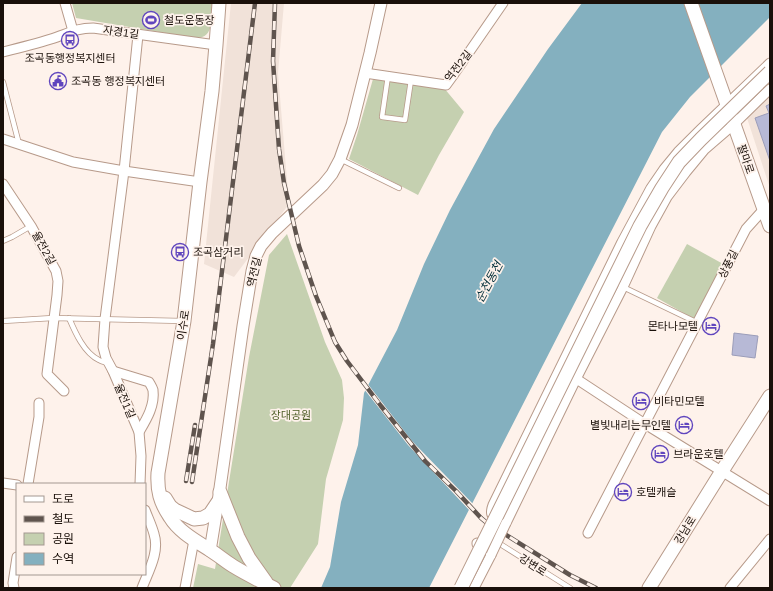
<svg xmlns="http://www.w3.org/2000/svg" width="773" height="591" viewBox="0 0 773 591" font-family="Arial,'Noto Sans KR',sans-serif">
	<rect width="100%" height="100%" fill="#fef2eb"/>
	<g fill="#f1e2d9">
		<polygon points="231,3 284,3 278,73 289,204 234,277 204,264"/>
		<polygon points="770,95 770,188 747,118"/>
	</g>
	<g fill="#c5d0b0">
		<path d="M72 3H212C211 17 215 39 195 38L76 18Z"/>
		<polygon points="373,79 444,88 464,112 439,155 418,195 349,159 357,135"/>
		<polygon points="287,234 325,342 342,380 344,398 343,420 326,479 318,544 290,588 193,588 198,564 215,569 249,357 269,255"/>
		<polygon points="687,244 725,265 696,320 657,298"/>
	</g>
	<polygon fill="#84b0bf" points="582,3 770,3 770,17 690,97 662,132 429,588 321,588 330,567 341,502 358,445 364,393 397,330 424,264 450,210 494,129 548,49"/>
	<polygon fill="#fef2eb" points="367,383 412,441 474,505 470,511 408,445 364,389"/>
	<g fill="#b7b9d6" stroke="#9b9db9">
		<polygon points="770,104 770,161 755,118 769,113 766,106"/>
		<polygon points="734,333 758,336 755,358 732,355"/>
	</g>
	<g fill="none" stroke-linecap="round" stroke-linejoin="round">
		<g stroke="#b79a8a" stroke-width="6">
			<g id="service">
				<polyline points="388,76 382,117 405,120 411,80"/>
				<polyline points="3,82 19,144"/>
				<polyline points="340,159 399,188"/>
				<polyline points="3,241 12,237 31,226"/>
				<polyline points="614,280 623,287 698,323"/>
				<path d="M69 318C75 332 84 353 99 360 102 362 105 362 108 363"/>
				<polyline points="3,321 53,318 183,321"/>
				<polyline points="497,542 570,588"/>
			</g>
		</g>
		<g stroke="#b79a8a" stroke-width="11">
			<g id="minor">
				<polyline points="65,3 73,31"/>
				<polyline points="138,35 124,171 105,319 103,347 106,358 113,371 139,432 141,456 140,484"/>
				<path d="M3 52C19 48 35 44 51 39 67 34 76 28 93 28L216 45"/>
				<path d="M770 63 700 130 678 152 664 169 651 188 622 242 493 505C489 516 493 516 501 524L506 523 576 379 623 287 651 226 667 197 686 172 705 149 734 124 770 89"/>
				<polyline points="365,73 446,85 454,74 503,3"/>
				<polyline points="3,139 73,162 124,171 200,182"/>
				<polyline points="3,184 31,226 56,271 58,281 57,295 47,374 64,391"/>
				<path d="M113 371 149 382C150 384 152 387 153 390 155 406 146 420 139 432"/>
				<polyline points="572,376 645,424 770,501"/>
				<polyline points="3,483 17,485"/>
				<polyline points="28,484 39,417 39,403"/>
				<polyline points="588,533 746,229 764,209"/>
				<polyline points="14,588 13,583 17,557"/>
				<path d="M142 588C148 572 160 552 154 534 152 526 148 518 145 510"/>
				<polyline points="185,588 194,540"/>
				<polyline points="474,588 491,555 489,550 477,543 477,544"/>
				<polyline points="730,588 770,539"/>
			</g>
		</g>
		<g stroke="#b79a8a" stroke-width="13">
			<polyline id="tertiary" points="210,551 218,502 243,326 252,271 256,256 261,246 272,233 323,185 332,174 340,159 352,125 370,53 381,3"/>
		</g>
		<g stroke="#b79a8a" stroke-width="15">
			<g id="secondary">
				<path d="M219 3 216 45 212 91 200 182 184 321 158 473C157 491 160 502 170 517 179 532 196 541 210 550 218 555 225 561 233 566 246 574 260 581 274 588"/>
				<polyline points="691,3 770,226"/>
				<polyline points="220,492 238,537 249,558 266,582"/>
				<polyline points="165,498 170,506 175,510 194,519 203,518 210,514 218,502"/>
				<polyline points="649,588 722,471 770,396"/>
			</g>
		</g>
		<use href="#service" stroke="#fff" stroke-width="4.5"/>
		<use href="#minor" stroke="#fff" stroke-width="9"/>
		<use href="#tertiary" stroke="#fff" stroke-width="11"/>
		<use href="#secondary" stroke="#fff" stroke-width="13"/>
		<g stroke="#5f544e" stroke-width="4.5">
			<g id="rail">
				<polyline points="275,3 273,61 279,149 284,183 299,246 316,296 335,342 347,361 381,406 425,461 456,491 481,518 487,523 570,575 596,588"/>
				<polyline points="186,481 195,425"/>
				<polyline points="192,482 213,344 255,3"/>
			</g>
		</g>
		<use href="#rail" stroke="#fef2eb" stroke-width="3" stroke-dasharray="9" stroke-linecap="butt"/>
		<g stroke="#b79a8a" stroke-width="11" stroke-linecap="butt">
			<polyline id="minor-bridge" points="491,555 506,523"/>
		</g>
		<g stroke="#b79a8a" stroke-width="15" stroke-linecap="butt">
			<polyline id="secondary-bridge" points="461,588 640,226 662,188 679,162 701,139 770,72"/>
		</g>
		<use href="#minor-bridge" stroke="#fff" stroke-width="9"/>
		<use href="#secondary-bridge" stroke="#fff" stroke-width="13"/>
	</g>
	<defs>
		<g id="stadium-ring" transform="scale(0.9)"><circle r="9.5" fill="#fef2eb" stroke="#5f45be" stroke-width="1.5"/><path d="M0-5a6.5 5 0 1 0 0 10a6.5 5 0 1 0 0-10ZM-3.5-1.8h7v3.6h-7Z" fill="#5f45be"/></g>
		<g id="bus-ring" transform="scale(0.9)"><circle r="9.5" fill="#fef2eb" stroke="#5f45be" stroke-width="1.5"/><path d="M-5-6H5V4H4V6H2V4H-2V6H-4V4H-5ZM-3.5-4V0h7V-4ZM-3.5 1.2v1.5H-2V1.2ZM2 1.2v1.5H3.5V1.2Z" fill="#5f45be"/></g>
		<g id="civic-ring" transform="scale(0.9)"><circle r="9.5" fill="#fef2eb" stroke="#5f45be" stroke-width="1.5"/><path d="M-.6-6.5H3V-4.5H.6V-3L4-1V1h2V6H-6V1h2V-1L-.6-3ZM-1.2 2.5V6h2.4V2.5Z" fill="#5f45be"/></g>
		<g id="hotel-ring" transform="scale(0.9)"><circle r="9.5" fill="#fef2eb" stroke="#5f45be" stroke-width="1.5"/><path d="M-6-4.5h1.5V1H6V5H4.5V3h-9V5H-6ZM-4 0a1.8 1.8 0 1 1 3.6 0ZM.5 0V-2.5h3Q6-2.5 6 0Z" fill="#5f45be"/></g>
	</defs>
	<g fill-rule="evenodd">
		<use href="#stadium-ring" x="151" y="20"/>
		<use href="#bus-ring" x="70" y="40"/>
		<use href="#civic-ring" x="58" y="81"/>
		<use href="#bus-ring" x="180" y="252"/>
		<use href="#hotel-ring" x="711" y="326"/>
		<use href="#hotel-ring" x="641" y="401"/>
		<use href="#hotel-ring" x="684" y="425"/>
		<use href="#hotel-ring" x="660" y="454"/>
		<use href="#hotel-ring" x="623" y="492"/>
	</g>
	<g text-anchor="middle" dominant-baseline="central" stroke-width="3.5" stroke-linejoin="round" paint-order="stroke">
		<g font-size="11" fill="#1a100a" stroke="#fef2eb" text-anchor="start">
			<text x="164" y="20">철도운동장</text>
			<text x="70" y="58" text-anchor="middle">조곡동행정복지센터</text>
			<text x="71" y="81">조곡동 행정복지센터</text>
			<text x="193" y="252">조곡삼거리</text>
			<text x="698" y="326" text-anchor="end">몬타나모텔</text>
			<text x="654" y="401">비타민모텔</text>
			<text x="671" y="425" text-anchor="end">별빛내리는무인텔</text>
			<text x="673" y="454">브라운호텔</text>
			<text x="636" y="492">호텔캐슬</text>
		</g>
		<g font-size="11" fill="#1a100a" stroke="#fef2eb">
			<text transform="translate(121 32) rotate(8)">자경1길</text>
			<text transform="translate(458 66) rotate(-52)">역전2길</text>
			<text transform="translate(746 159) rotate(71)">팔마로</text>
			<text transform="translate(44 248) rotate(61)">율전2길</text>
			<text transform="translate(728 264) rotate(-63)">상풍길</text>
			<text transform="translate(254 272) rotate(-76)">역전길</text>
			<text transform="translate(183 325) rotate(-81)">이수로</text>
			<text transform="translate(125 401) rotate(67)">율전1길</text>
			<text transform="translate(685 530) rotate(-58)">강남로</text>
			<text transform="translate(533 565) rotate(33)">강변로</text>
		</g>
		<g font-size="11" fill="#4d5d26" stroke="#fef2eb">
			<text x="291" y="415">장대공원</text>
		</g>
		<g font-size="12" font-style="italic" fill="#04303b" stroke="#fef2eb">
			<text transform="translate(489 282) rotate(-62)">순천동천</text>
		</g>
	</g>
	<rect width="773" height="591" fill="none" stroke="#1a100a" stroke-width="8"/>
	<rect x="16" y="483" width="130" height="92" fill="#fef2eb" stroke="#a39891"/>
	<rect x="24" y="496" width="20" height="6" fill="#ffffff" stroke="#a39891"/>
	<text x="52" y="503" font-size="12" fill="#1a100a">도로</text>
	<rect x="24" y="516" width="20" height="6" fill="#5f544e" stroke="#a39891"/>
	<text x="52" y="523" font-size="12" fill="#1a100a">철도</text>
	<rect x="24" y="533" width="20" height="12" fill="#c5d0b0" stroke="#a39891"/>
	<text x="52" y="543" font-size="12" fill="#1a100a">공원</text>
	<rect x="24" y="553" width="20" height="12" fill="#84b0bf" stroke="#a39891"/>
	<text x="52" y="563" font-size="12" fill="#1a100a">수역</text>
</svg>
